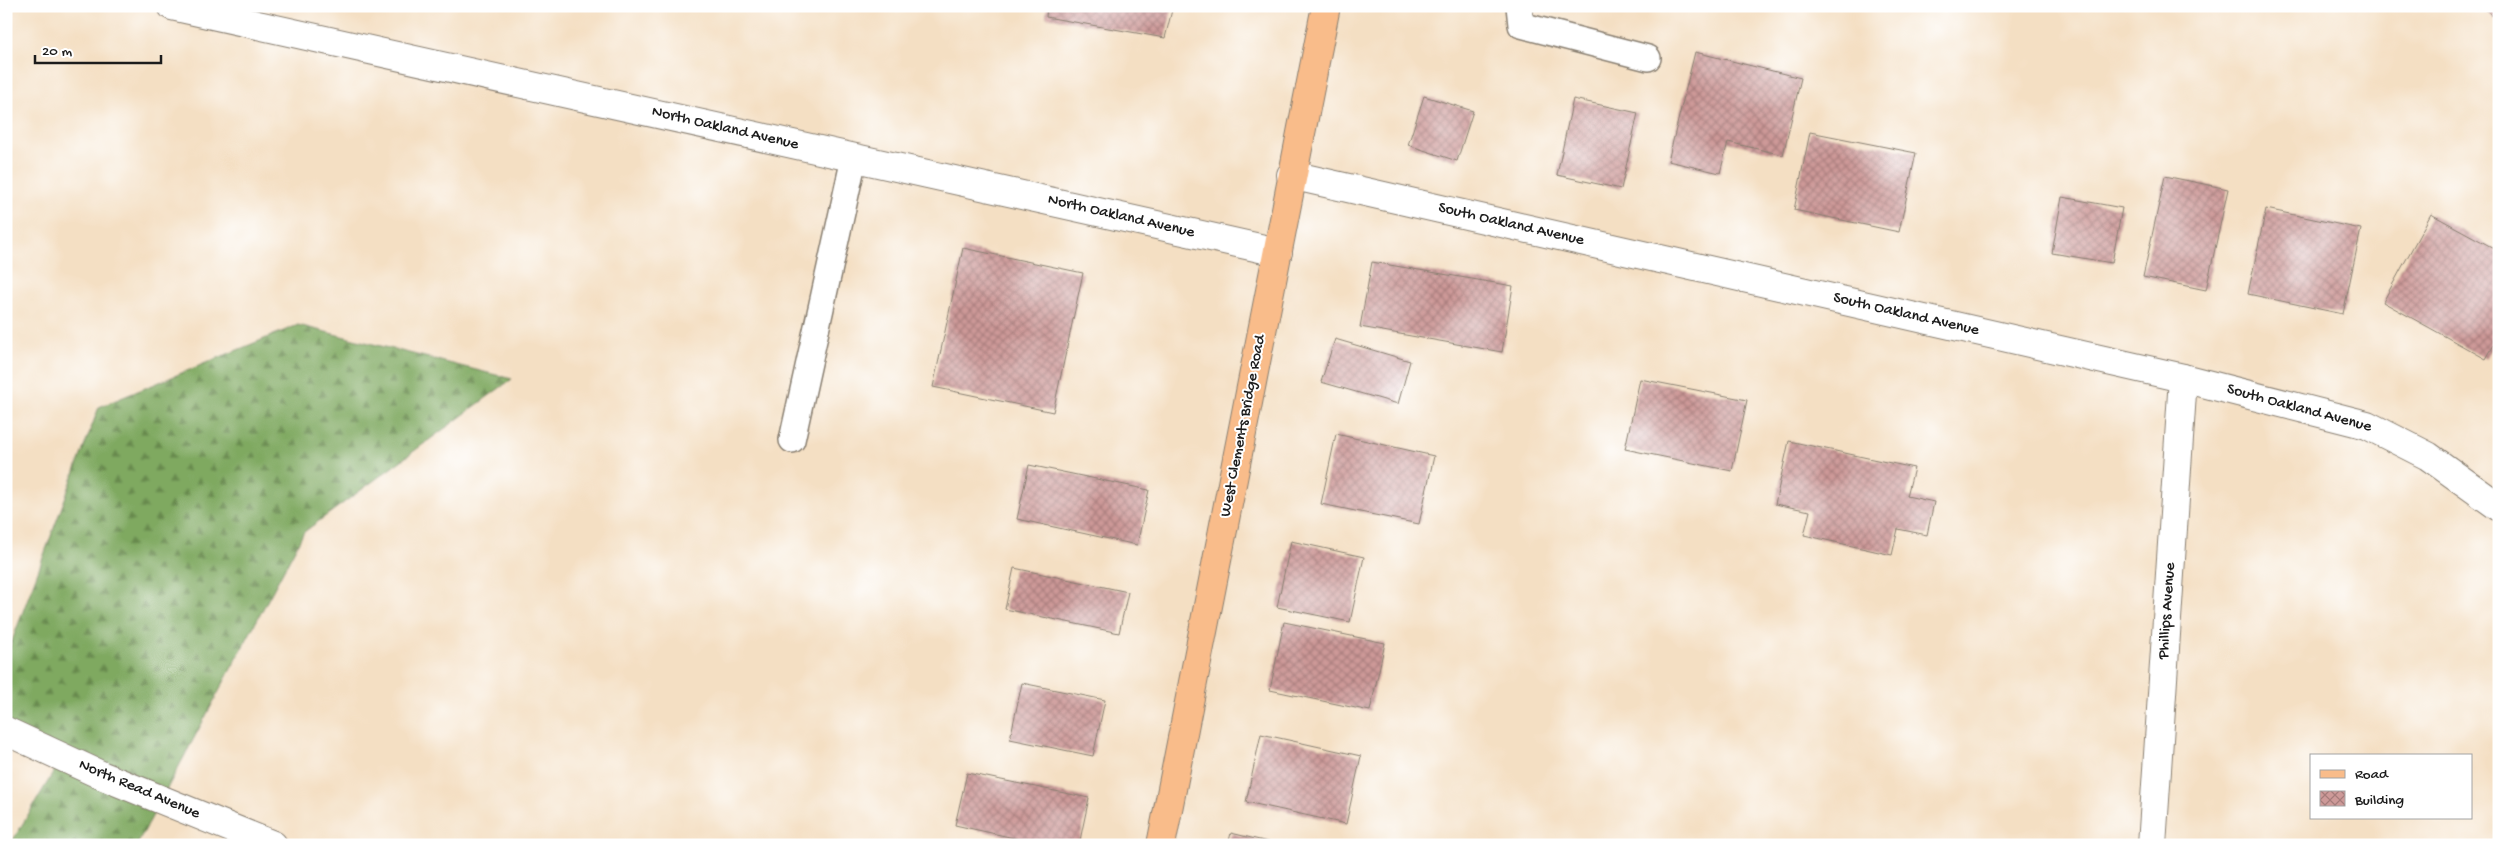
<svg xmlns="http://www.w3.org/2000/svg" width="2505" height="851" viewBox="0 0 2505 851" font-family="'Gochi Hand',sans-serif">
	<defs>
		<pattern id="forest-firs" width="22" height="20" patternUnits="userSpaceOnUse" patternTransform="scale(1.25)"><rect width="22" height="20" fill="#7fa960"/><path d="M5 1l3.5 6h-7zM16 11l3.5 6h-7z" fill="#67894e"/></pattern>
		<pattern id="building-cross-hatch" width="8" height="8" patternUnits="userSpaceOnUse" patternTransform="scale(1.25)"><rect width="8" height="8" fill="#cd9998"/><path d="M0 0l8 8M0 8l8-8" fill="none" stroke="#a67c7b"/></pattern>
	</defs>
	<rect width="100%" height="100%" fill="#fff"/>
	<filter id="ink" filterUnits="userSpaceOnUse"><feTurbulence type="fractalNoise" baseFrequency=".02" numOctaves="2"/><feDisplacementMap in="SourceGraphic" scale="10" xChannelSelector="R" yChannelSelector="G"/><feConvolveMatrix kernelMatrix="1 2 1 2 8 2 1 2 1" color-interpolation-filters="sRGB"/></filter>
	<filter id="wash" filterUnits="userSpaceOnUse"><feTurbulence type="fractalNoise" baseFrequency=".0096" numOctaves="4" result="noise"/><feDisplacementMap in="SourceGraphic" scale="20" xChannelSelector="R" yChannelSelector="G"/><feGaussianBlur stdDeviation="1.12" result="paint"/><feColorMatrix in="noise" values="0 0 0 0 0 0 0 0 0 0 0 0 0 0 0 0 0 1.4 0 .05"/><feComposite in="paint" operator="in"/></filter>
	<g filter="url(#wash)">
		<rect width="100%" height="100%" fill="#f4dfc3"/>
		<polygon fill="url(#forest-firs)" stroke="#4e623e" points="298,325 512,379 304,532 137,845 10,845 62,758 6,738 6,657 99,407"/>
		<g id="blocks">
			<g fill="url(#building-cross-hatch)">
				<polygon points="1047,6 1173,6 1165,38 1046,17"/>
				<polygon points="2482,6 2499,6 2499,22"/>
				<polygon points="1695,52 1801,78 1783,155 1728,142 1720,173 1668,161"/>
				<polygon points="1424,96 1473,111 1457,161 1408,145"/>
				<polygon points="1573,99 1638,113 1621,189 1557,175"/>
				<polygon points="1810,132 1916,153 1899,232 1794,210"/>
				<polygon points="2165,176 2228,189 2206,290 2143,277"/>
				<polygon points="2062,197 2122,208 2112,263 2052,253"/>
				<polygon points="2266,209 2361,229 2343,314 2248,294"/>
				<polygon points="2431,214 2499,251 2499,336 2486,359 2383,302"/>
				<polygon points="963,248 1083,273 1053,412 933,387"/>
				<polygon points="1372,262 1513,286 1502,352 1360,327"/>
				<polygon points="1335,339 1410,361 1398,404 1321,382"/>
				<polygon points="1640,379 1747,400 1732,471 1625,449"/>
				<polygon points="1336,434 1434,456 1419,524 1321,504"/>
				<polygon points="1789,441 1914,468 1907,496 1934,502 1927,535 1898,529 1892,555 1804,535 1810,511 1775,504"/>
				<polygon points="1029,465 1149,490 1137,545 1017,519"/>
				<polygon points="1291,541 1364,557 1350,622 1277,607"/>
				<polygon points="1014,568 1128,592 1119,633 1005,609"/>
				<polygon points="1284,622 1385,643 1370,711 1270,690"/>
				<polygon points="1022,683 1105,700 1093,756 1010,739"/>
				<polygon points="1261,734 1361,756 1346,824 1246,802"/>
				<polygon points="967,773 1089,798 1079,845 1046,845 955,825"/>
				<polygon points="1231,833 1276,844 1275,845 1228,845"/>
			</g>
		</g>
	</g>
	<g filter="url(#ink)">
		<use href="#blocks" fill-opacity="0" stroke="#887e70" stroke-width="1"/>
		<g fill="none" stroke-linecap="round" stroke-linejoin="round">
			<g stroke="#887e70" stroke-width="28">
				<g id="service">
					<polyline points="1519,6 1521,25 1648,58"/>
					<polyline points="792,440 854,158"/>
				</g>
			</g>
			<g stroke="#887e70" stroke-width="30">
				<g id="minor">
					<polyline points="172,6 1278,252"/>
					<polyline points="1291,175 2183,378 2367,425 2428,456 2499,507"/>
					<polyline points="6,731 103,776 273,845"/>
					<polyline points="2152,845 2183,378"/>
				</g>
			</g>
			<g stroke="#887e70" stroke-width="30">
				<polyline id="primary" points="1161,845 1326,6"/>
			</g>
			<use href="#service" stroke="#fff" stroke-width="25"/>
			<use href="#minor" stroke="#fff" stroke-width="28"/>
			<use href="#primary" stroke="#f9bc8a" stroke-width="28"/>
		</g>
	</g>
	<g text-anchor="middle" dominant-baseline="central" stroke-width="4" stroke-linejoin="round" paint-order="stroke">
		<g font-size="16" fill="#1c1c1c" stroke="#fff">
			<text transform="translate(725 129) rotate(13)">North Oakland Avenue</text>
			<text transform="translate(1121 217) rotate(13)">North Oakland Avenue</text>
			<text transform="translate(1511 225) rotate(13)">South Oakland Avenue</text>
			<text transform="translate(1906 315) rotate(13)">South Oakland Avenue</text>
			<text transform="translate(2299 409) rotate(15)">South Oakland Avenue</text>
			<text transform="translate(1244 426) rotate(-79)">West Clements Bridge Road</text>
			<text transform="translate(2168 611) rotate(-86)">Phillips Avenue</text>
			<text transform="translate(139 790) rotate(23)">North Read Avenue</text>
		</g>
	</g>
	<rect width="2505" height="851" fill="none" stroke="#fff" stroke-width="25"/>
	<rect x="2310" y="754" width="162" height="65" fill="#ffffff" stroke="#a4a4a4"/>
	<rect x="2320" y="770" width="25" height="8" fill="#f9bc8a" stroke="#a4a4a4"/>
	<text x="2355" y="778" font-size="15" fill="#1c1c1c">Road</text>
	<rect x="2320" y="791" width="25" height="15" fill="url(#building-cross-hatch)" stroke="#a4a4a4"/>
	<text x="2355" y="804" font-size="15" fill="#1c1c1c">Building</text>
	<path d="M35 55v8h126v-8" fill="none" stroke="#1c1c1c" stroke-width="2.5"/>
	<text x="42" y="55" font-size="15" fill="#1c1c1c" stroke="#ffffff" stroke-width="4" paint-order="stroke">20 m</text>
</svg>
